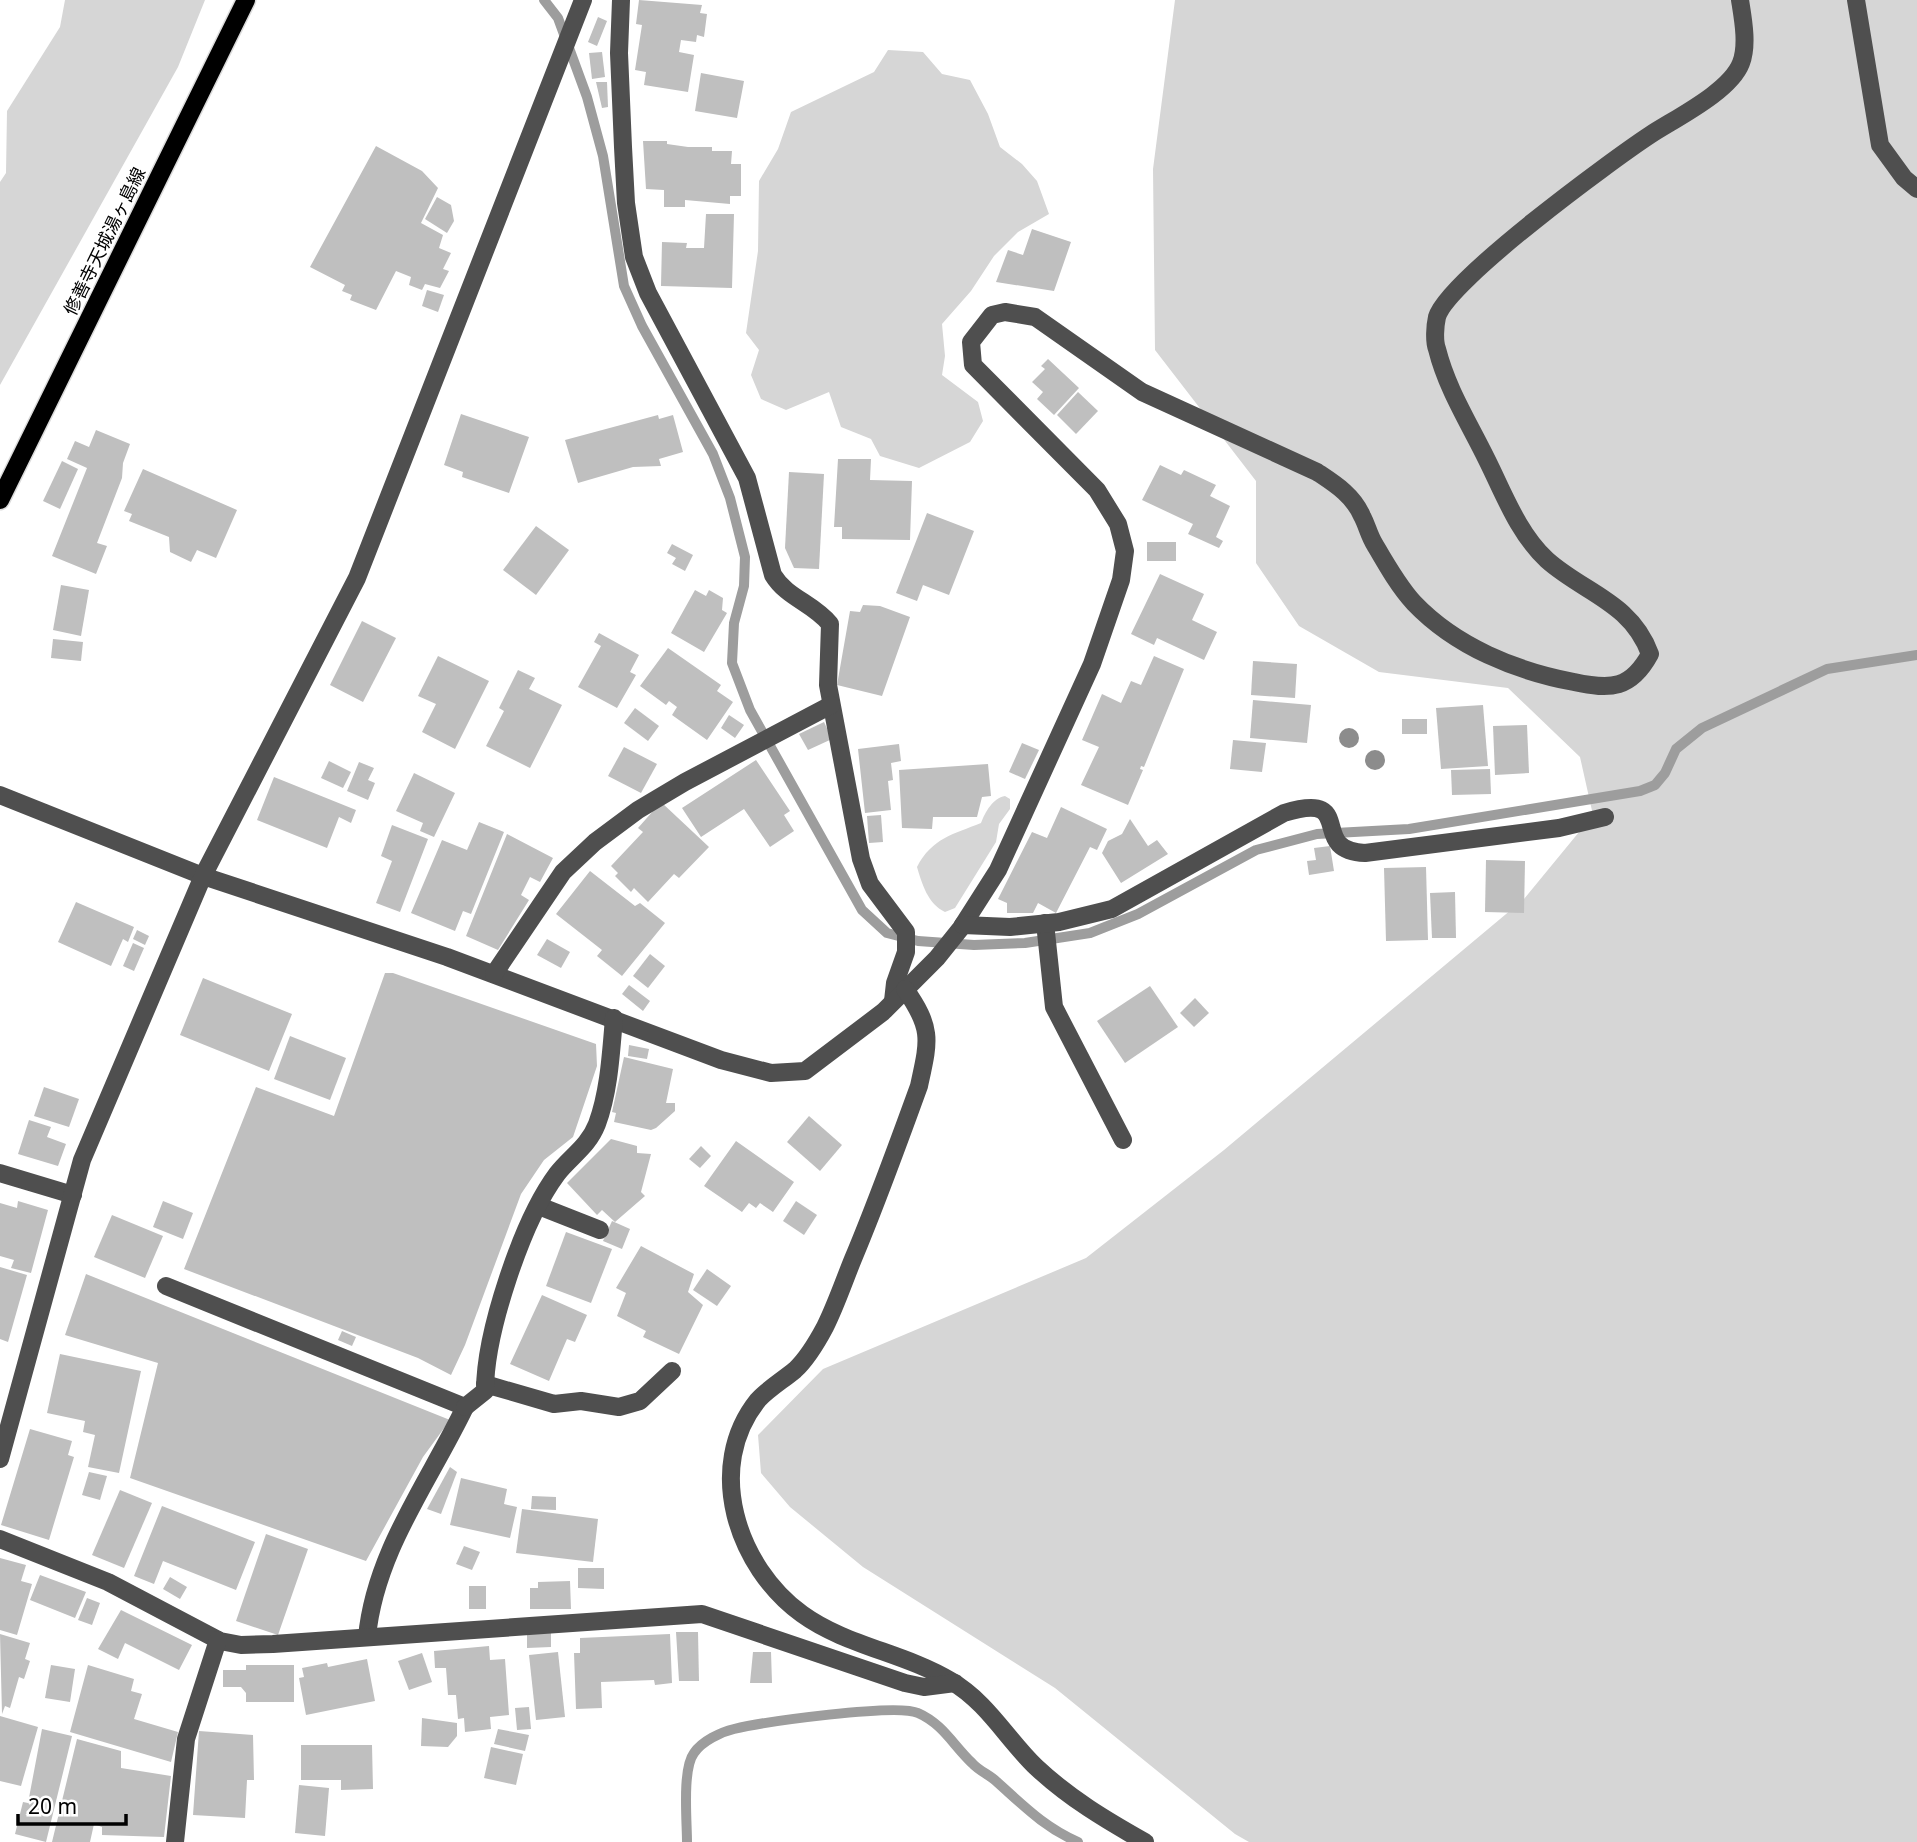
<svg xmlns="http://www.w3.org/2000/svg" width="1917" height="1842" viewBox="0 0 1917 1842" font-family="'Noto Sans','Noto Sans JP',sans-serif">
	<rect width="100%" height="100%" fill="#fff"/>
	<g fill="#d6d6d6">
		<polygon points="65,0 205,0 178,67 0,385 0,182 6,173 7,111 60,27"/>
		<polygon points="1175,0 1917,0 1917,1842 1249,1842 1235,1834 1055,1688 863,1567 790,1507 761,1473 758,1435 823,1369 1086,1258 1224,1150 1524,899 1593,815 1580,757 1508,688 1379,672 1299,626 1256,563 1256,481 1155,350 1153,169"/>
		<polygon points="888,50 923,52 942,74 970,80 988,114 1000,147 1022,164 1037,181 1049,214 1018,232 994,256 971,291 942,324 945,356 942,375 978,402 983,421 970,442 919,468 880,456 871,439 841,427 829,392 786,410 761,399 751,375 759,350 746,333 758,251 759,181 778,149 791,112 874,72"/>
		<path d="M1005 796 1010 799V809L999 824 996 842 955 908 945 912C928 904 922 884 917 867 932 838 954 834 981 823 985 812 993 798 1005 796Z"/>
	</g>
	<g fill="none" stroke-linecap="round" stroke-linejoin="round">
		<g stroke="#9d9d9d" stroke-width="10">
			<polyline points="544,0 558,18 587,97 603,156 624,286 642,326 713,454 730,498 745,557 744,586 734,623 732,663 750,710 862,910 887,933 918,941 974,945 1025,943 1090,933 1138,914 1256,850 1317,834 1409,829 1640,791 1655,785 1665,773 1676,749 1702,728 1827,669 1917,655"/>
			<path d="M687 1842C687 1821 682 1769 694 1753 702 1741 721 1732 734 1729 763 1722 897 1703 918 1713 943 1724 953 1745 972 1763 979 1771 990 1775 997 1782 1024 1806 1044 1827 1078 1842"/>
		</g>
	</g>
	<g fill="#bfbfbf">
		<polygon points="639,0 702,5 700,13 707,14 704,37 697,35 696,42 681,40 679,52 694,55 688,92 644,85 646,72 635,70 642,25 636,24"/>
		<polygon points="598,17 607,21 597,46 588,42"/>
		<polygon points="602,52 605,77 592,79 589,53"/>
		<polygon points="701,73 744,81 737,118 695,111"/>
		<polygon points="596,82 607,82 608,107 602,108"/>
		<polygon points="643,141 667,141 667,144 688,147 712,147 712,151 732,151 731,164 741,164 741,196 730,196 730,204 685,200 685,207 664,207 664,190 646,189"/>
		<polygon points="376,146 422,171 438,188 421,223 443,235 439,248 451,253 443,269 449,271 440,288 425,284 422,290 409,285 411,277 396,271 376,310 350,300 352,295 342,291 345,285 310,267"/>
		<polygon points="437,197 451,205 454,221 447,233 425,219"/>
		<polygon points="706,214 734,214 732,288 661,286 662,242 687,243 686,248 704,248"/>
		<polygon points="1032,229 1071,242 1054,291 996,282 1008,250 1023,255"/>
		<polygon points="427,290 444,295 438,312 422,306"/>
		<polygon points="1048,359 1079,388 1054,415 1037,399 1043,392 1032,382 1045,369 1041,366"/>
		<polygon points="1078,392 1098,411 1076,434 1057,415"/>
		<polygon points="461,414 529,437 509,493 462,477 463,472 444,465"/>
		<polygon points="658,415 659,419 673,415 683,452 659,459 661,466 633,467 578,483 565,440"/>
		<polygon points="96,430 130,444 123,463 122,478 97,543 107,546 96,574 52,556 87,468 67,459 75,441 89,447"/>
		<polygon points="838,459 871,459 870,480 912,481 910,540 842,539 842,527 834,527"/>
		<polygon points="62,461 78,469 60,509 43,501"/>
		<polygon points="1160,465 1181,475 1184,470 1216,485 1210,496 1230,506 1216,537 1223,541 1219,548 1188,534 1193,524 1142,500"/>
		<polygon points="143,469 237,510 216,558 197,550 191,562 170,552 169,537 129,521 132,514 124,511"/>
		<polygon points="789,472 824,474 819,569 794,568 785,548"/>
		<polygon points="927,513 974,531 949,595 923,585 917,601 896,593"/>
		<polygon points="536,526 569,550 536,595 503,570"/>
		<rect x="1147" y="542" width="29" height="19"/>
		<polygon points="672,544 693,555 685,571 672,564 676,558 667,553"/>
		<polygon points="1160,574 1204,594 1192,620 1217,632 1204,660 1157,638 1154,645 1131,634"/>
		<polygon points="61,585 89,590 81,636 53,630"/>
		<polygon points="695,590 706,596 709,590 723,598 722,610 727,613 704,652 671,633"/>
		<polygon points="863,605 880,606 910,617 882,696 837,685 850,611 860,612"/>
		<polygon points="362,621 396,638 363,702 330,685"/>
		<polygon points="599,633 639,655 630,672 636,675 617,708 578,687 601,646 594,642"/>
		<polygon points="53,639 83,642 81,661 51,658"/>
		<polygon points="668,648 721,685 717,691 733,702 707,740 672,715 677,707 669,701 666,705 640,686"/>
		<polygon points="438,656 489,681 455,749 422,732 436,704 418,696"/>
		<polygon points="1154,656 1184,669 1144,767 1141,766 1140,769 1143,770 1128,805 1081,785 1099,747 1082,740 1102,694 1121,703 1131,681 1141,685"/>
		<polygon points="1253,661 1297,664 1295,698 1251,695"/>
		<polygon points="518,670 535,678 529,689 562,705 530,768 486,746 504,711 499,708"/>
		<polygon points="1253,700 1311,705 1307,743 1250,738"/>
		<polygon points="1483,705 1488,766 1441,769 1436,708"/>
		<polygon points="635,708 659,726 648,741 624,723"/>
		<polygon points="729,715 744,725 735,738 721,728"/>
		<rect x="1402" y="719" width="25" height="15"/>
		<polygon points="824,722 832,739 808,750 799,734"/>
		<polygon points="1527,725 1529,773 1495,775 1493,726"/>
		<polygon points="1233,740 1266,743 1262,772 1230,769"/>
		<polygon points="1022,743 1039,750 1025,779 1009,772"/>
		<polygon points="899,744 901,761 891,763 893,780 888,781 891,810 865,813 858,749"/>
		<polygon points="624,747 657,764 641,793 608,776"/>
		<polygon points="756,760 790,811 784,815 794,831 770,847 744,809 701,837 682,808"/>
		<polygon points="329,761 351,772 343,788 321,778"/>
		<polygon points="359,762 374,768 368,780 375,783 368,800 347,791"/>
		<polygon points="988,764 991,796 982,797 977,817 933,817 932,829 902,828 899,770"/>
		<polygon points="1490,769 1491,794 1452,795 1451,770"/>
		<polygon points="414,773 455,793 434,837 420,831 423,823 396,811"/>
		<polygon points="274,777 356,810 351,823 339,817 327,848 257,820"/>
		<polygon points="661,802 709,847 679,878 674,874 648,902 634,888 631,892 615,876 618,873 611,866 643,832 638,828"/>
		<polygon points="1061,807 1107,829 1097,850 1090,847 1056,913 1038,903 1033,913 1007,913 1007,903 998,899 1032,832 1047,838"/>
		<polygon points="881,815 883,842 869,843 867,816"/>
		<polygon points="1130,819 1148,846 1157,840 1168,854 1121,883 1102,853 1108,841 1122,834"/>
		<polygon points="479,822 504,832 471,914 463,911 455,931 411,913 442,840 467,850"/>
		<polygon points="392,825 428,839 400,912 376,903 392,861 381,856"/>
		<polygon points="507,834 553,858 540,882 530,877 521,895 529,900 498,950 466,936"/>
		<polygon points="1330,846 1334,871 1309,875 1307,861 1316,860 1314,848"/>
		<polygon points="1486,860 1525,861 1524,913 1485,912"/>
		<polygon points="1426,867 1428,940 1386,941 1384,868"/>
		<polygon points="590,871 635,906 640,903 665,923 622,976 597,956 602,950 556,914"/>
		<polygon points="1455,892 1456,938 1432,938 1430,893"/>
		<polygon points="76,902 134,927 128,942 123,939 111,966 58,942"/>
		<polygon points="137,930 149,936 145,945 133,939"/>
		<polygon points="547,939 570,952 561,968 537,955"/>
		<polygon points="133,943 144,948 134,971 123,966"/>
		<polygon points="650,954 665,966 648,988 633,976"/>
		<polygon points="385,973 393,973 596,1044 597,1066 573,1137 544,1160 521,1194 465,1345 451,1375 418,1358 184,1269 256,1087 334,1116"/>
		<polygon points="203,978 292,1014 269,1071 180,1035"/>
		<polygon points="629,985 650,1001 643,1011 622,994"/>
		<polygon points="1150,986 1178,1027 1125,1063 1097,1021"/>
		<polygon points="1195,998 1209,1013 1194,1027 1180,1013"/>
		<polygon points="290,1036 346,1058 330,1100 274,1079"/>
		<polygon points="629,1045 649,1049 647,1059 628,1056"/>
		<polygon points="624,1057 673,1069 666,1103 675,1103 675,1111 656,1128 651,1130 614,1122 616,1113 612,1112"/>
		<polygon points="44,1087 79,1099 69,1127 34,1116"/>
		<polygon points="809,1116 842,1145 820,1171 787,1142"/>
		<polygon points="29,1120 51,1127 47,1137 66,1144 58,1166 18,1154"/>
		<polygon points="611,1139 637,1146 637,1153 651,1154 641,1192 645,1196 615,1222 602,1210 597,1215 567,1183"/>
		<polygon points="736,1141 794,1182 773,1212 760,1203 756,1208 749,1203 742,1212 704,1186"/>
		<polygon points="701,1146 711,1156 700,1168 689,1159"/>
		<polygon points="18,1201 48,1210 31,1273 11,1268 14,1260 0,1256 0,1203 17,1208"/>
		<polygon points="163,1201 193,1213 183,1239 153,1227"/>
		<polygon points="796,1201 817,1215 804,1235 783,1221"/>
		<polygon points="112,1215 163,1236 145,1278 94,1257"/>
		<polygon points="612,1221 630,1229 622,1249 603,1241"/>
		<polygon points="566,1232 612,1249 591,1303 546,1286"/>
		<polygon points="641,1246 694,1274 688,1292 703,1305 679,1354 643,1337 646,1331 617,1316 626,1293 616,1288"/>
		<polygon points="0,1267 27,1275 8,1342 0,1339"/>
		<polygon points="707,1269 731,1286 717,1306 693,1290"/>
		<polygon points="86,1274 450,1420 423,1457 366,1561 130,1478 158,1363 65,1335"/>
		<polygon points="542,1295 587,1315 575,1342 567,1339 549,1381 510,1364"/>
		<polygon points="342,1331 356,1337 352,1346 338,1340"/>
		<polygon points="60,1354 141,1371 119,1473 88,1467 95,1435 83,1432 85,1421 47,1413"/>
		<polygon points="30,1429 72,1441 68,1455 74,1457 49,1540 1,1525"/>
		<polygon points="450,1467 457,1472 441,1514 427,1509"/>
		<polygon points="89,1472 107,1476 100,1500 82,1495"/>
		<polygon points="461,1478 507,1489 504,1504 517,1507 510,1538 450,1525"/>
		<polygon points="120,1490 152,1503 124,1568 92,1555"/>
		<polygon points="532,1496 556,1497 556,1510 531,1509"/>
		<polygon points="162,1506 255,1542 236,1590 163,1561 154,1584 134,1576"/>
		<polygon points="522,1509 598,1519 593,1562 516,1553"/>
		<polygon points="266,1534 308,1549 278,1635 236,1621"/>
		<polygon points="464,1546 480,1552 472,1570 456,1564"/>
		<polygon points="0,1558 26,1565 21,1581 32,1584 17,1635 0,1630"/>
		<polygon points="578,1568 604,1568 604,1589 578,1588"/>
		<polygon points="40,1575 86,1592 75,1618 30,1600"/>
		<polygon points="170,1577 187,1587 180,1599 163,1589"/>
		<polygon points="570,1581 571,1609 530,1609 530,1588 538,1588 538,1582"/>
		<rect x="469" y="1586" width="17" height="23"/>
		<polygon points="87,1598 100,1603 92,1625 78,1620"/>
		<polygon points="121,1610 192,1645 179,1670 125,1643 118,1659 98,1649"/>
		<polygon points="676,1632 698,1632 699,1681 679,1681"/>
		<polygon points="551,1633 551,1647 527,1648 527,1634"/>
		<polygon points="0,1634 30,1643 25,1659 30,1661 24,1679 19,1677 10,1708 5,1706 2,1714"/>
		<polygon points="670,1634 672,1683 655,1685 654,1680 601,1682 602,1708 576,1709 574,1653 580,1653 580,1638"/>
		<polygon points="489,1646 490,1660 505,1659 509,1715 490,1717 491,1729 465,1732 464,1718 458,1719 456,1695 448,1695 446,1668 435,1668 434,1651"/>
		<polygon points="558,1652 565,1717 536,1720 529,1655"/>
		<polygon points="753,1652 771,1652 772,1683 750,1683"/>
		<polygon points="422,1653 432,1682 409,1690 398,1661"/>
		<polygon points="367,1659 375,1701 306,1715 299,1678 304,1677 302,1668 327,1663 328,1667"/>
		<polygon points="51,1665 75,1669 70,1702 45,1698"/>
		<polygon points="88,1665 134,1679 131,1691 142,1694 134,1719 178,1732 171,1762 70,1732"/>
		<polygon points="246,1665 294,1665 294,1702 246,1702 246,1693 241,1687 223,1687 223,1670 246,1670"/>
		<polygon points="529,1707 531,1729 517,1730 515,1708"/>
		<polygon points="0,1716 38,1727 21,1786 0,1781"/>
		<polygon points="422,1718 457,1723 457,1736 448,1747 421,1746"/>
		<polygon points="42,1729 72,1736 46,1842 15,1834 23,1802 28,1803"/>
		<polygon points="498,1729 529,1735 525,1751 494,1744"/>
		<polygon points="199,1731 253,1735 254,1780 247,1780 245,1818 193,1815"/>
		<polygon points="77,1739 121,1751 121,1768 171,1776 164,1837 102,1835 102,1827 94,1824 90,1842 52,1842"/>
		<polygon points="301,1745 372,1745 373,1789 341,1790 341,1780 301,1780"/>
		<polygon points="491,1747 523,1754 516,1785 484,1778"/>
		<polygon points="299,1785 329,1788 325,1836 295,1833"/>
	</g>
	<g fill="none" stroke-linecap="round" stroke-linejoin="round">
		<g stroke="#dbdbdb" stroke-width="21">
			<polyline id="major" points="0,500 246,0"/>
		</g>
		<g stroke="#4f4f4f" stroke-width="18">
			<path d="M621 0 619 53 623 147 626 203 634 257 648 293 747 478 773 575C787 598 813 603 830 624L828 685 861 859 870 884 906 932V952L895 983 893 1001"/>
			<polyline points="1856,0 1880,145 1904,178 1917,189"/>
			<path d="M0 795 203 876 447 957 721 1060 771 1073 805 1071 883 1012 937 958 961 928 998 870 1092 664 1121 580 1125 551 1118 524 1097 490 973 365 971 342 992 315 1005 312 1035 317 1142 392 1317 472C1335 484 1353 495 1362 516 1367 525 1369 536 1375 545 1386 564 1399 587 1414 603 1456 647 1516 671 1574 682 1611 690 1631 689 1650 654 1631 602 1584 593 1547 560 1518 533 1504 494 1487 460 1469 423 1447 389 1437 349 1434 341 1435 326 1437 317 1447 281 1612 160 1650 135 1674 119 1730 92 1741 63 1748 45 1743 19 1740 0"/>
			<polyline points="1045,923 1054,1007 1123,1140"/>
			<path d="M963 925 1010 927 1059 922 1112 909 1284 813C1359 790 1306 851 1365 853L1559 828 1605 817"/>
			<polyline points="494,974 563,872 595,842 638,810 685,782 831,705"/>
			<path d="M905 989C933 1029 929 1040 919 1086 898 1144 877 1202 853 1259 844 1281 836 1305 825 1327 817 1342 808 1358 795 1370 783 1380 768 1389 758 1400 704 1467 737 1567 802 1614 846 1646 905 1653 951 1681 987 1702 1007 1739 1036 1767 1069 1798 1106 1820 1145 1842"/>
			<polyline points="0,1173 73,1195"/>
			<polyline points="539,1206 600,1230"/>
			<path d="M166 1286 465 1407C429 1482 375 1552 367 1637"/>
			<polyline points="485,1384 554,1404 581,1401 619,1407 640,1401 672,1371"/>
			<path d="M465 1407 485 1391C485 1333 522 1221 557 1174 571 1156 588 1147 597 1124 609 1092 611 1053 614 1018"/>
			<polyline points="0,1459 82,1160 203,876 357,578 583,0"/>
			<polyline points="0,1539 108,1582 220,1641 241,1645 273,1644 702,1614 905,1683 924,1687 955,1683"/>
			<polyline points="175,1842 186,1739 218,1640"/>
		</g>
		<use href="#major" stroke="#000" stroke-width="18"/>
	</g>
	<g fill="#8c8c8c">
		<circle cx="1349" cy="738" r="10"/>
		<circle cx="1375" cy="760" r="10"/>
	</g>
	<g text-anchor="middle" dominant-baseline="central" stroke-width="5" stroke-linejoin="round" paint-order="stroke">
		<g font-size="18" fill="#000" stroke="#fff">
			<text transform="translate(104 241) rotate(-64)">修善寺天城湯ヶ島線</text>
		</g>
	</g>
	<path d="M18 1814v10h108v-10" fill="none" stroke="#000000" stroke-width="3.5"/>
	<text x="28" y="1814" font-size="21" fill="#000000" stroke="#ffffff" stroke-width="5" paint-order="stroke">20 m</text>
</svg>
